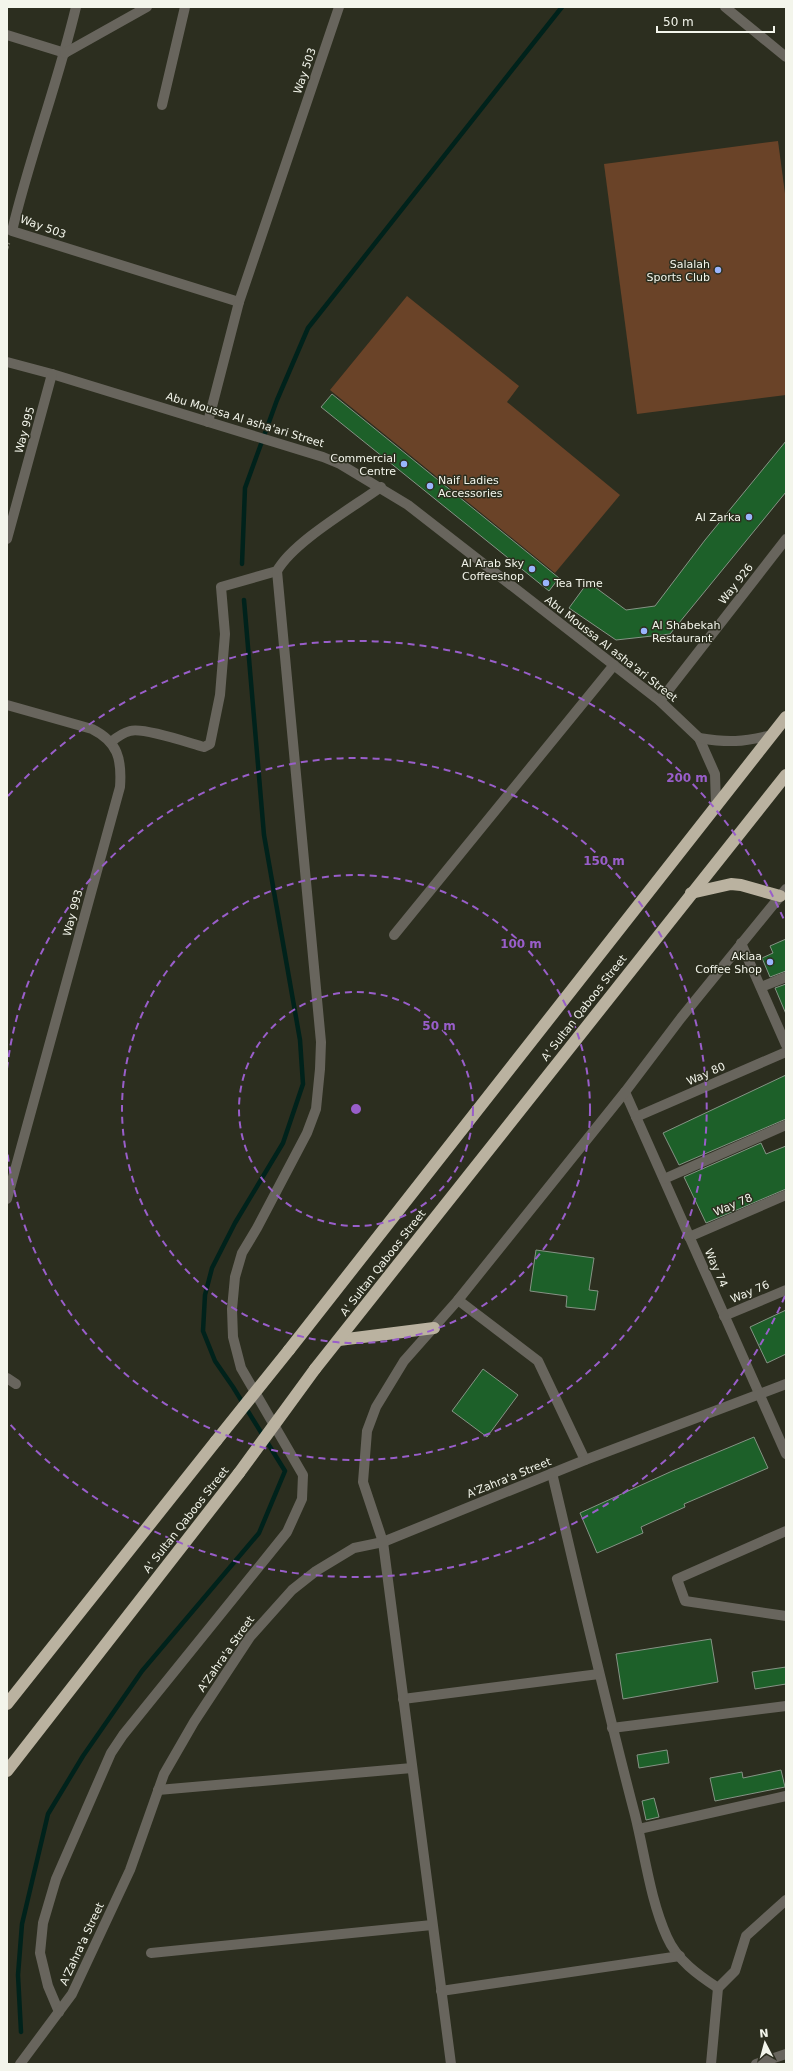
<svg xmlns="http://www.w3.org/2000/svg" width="793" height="2071" viewBox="0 0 793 2071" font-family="'DejaVu Sans',sans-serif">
	<rect width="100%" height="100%" fill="#2c2e1f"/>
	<g fill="#6a4328">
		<polygon points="778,141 786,201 786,395 637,414 604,164"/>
		<polygon points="407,296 519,386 507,402 620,495 555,573 330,390"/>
	</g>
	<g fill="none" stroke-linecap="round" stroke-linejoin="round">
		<g stroke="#00221b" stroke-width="4.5">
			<polyline points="242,564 245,488 277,400 308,328 562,7"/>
			<polyline points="21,2032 18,1975 22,1924 48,1814 83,1756 142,1671 259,1533 285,1471 233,1387 215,1361 203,1331 205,1295 212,1268 235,1223 283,1143 303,1084 300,1040 264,835 244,600"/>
		</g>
	</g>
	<g fill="#1d6029" stroke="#859385">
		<polygon points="332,394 559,578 549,591 321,407"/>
		<polygon points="786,441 786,492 670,634 616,640 569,608 588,582 626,610 655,606 705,540"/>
		<polygon points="786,939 786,971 770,977 762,958 773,953 770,946"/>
		<polygon points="786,984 786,1014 775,988"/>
		<polygon points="786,1075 786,1119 679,1165 663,1133"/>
		<polygon points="761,1143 766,1154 786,1146 786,1189 706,1223 684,1177"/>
		<polygon points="536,1250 594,1258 589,1290 598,1291 595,1310 566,1307 567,1296 530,1291"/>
		<polygon points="786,1310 786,1354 767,1363 750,1327"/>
		<polygon points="483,1369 518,1395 487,1437 452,1411"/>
		<polygon points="754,1437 768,1468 684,1504 685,1507 641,1527 643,1533 597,1553 580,1513 670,1472"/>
		<polygon points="711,1639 718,1682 623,1699 616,1654"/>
		<polygon points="786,1667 786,1684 755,1689 752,1672"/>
		<polygon points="667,1750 669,1763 639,1768 637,1755"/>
		<polygon points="781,1770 785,1787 715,1801 710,1778 742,1772 743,1778"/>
		<polygon points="654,1798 659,1817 646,1820 642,1801"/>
	</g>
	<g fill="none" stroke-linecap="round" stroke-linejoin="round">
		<polyline stroke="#6f7163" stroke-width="2.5" stroke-dasharray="3 2" stroke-linecap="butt" points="7,249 9,243"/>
		<g stroke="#68655d" stroke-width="10">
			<path d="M76 7C58 83 30 155 12 231L239 302"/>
			<polyline points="725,7 786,57"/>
			<polyline points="7,35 65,53"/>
			<polyline points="65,53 147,7"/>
			<polyline points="162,105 185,7"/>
			<polyline points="7,362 52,374 323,457 340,464 408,505 660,701 699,738 715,774 716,805"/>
			<polyline points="208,422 239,302 339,7"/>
			<polyline points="7,539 52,374"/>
			<polyline points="660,701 786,539"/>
			<path d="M7 705 92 729C118 742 122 759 120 787L7 1199"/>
			<path d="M699 738C729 743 742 742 772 735"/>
			<path d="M111 742C117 737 122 733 130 731 143 727 189 743 204 747L210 744 220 695 225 634 221 587 277 571"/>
			<polyline points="394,935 614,665"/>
			<polyline points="741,943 786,1045"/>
			<polyline points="761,987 786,977"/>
			<polyline points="625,1092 786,1454"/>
			<polyline points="636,1117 786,1052"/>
			<polyline points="664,1179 786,1125"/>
			<polyline points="689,1237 786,1195"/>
			<polyline points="458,1300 538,1361 585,1460"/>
			<polyline points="724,1316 786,1290"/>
			<polyline points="7,1378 16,1384"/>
			<path d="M552 1473C579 1587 605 1701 635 1815 645 1855 650 1899 667 1937 677 1960 698 1975 718 1988"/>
			<polyline points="786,1531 677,1579 685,1601 786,1616"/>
			<polyline points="403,1699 599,1674"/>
			<polyline points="612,1728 786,1706"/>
			<polyline points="158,1790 412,1768"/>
			<polyline points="639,1829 786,1796"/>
			<polyline points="151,1953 432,1925"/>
			<polyline points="441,1991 680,1956"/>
			<path d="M59 2012 48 1986 40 1953 43 1923 56 1879 111 1753 123 1735 287 1532 302 1499 303 1475 241 1368 233 1337 232 1309 235 1277 242 1253 257 1228 307 1133 316 1109 320 1069 321 1042 277 571C293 542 352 508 381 487"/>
			<polyline points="20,2064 72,1994 130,1870 164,1774 194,1722 250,1637 292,1590 316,1571 354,1548 383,1542 585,1460 786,1384"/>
			<polyline points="451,2064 383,1542 363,1482 367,1431 376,1407 404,1361 458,1300 625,1092 681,1018 786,889"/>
			<polyline points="711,2064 718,1988 735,1971 746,1936 786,1900"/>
			<polyline points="756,2064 786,2054"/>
		</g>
		<g stroke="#bab2a0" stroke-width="12">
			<polyline points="691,893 731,884 741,885 780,896"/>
			<polyline points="339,1340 434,1328"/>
			<polyline points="289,1350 786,717"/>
			<polyline points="315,1369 786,775"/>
			<polyline points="7,1704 216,1441"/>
			<polyline points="7,1771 239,1473"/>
		</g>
		<g stroke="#bab2a0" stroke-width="12">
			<polyline points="216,1441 289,1350"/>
			<polyline points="239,1473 315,1369"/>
		</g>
	</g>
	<g fill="none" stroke="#995eca" stroke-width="2" stroke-dasharray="7 5">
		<circle cx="356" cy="1109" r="117"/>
		<circle cx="356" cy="1109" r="234"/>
		<path d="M7 1069A351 351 0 1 1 7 1149"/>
		<path d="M785 1296A468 468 0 0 1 8 1422M8 796A468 468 0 0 1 785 922"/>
	</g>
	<g fill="#9ab5fd" stroke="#2c2e1f" stroke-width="1.5">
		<circle cx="718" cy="270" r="4"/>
		<circle cx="404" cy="464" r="4"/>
		<circle cx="430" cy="486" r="4"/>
		<circle cx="749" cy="517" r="4"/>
		<circle cx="532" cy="569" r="4"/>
		<circle cx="546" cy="583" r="4"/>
		<circle cx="644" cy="631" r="4"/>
		<circle cx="770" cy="962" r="4"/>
	</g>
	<g text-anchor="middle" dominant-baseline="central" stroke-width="3" stroke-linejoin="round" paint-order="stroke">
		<g font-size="11" fill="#f3f5eb" stroke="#2c2e1f">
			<text transform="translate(305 71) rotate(-71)">Way 503</text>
			<text transform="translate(43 227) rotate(20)">Way 503</text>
			<text transform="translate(245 420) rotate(17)">Abu Moussa Al asha'ari Street</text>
			<text transform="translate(25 430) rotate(-75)">Way 995</text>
			<text transform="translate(736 584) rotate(-52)">Way 926</text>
			<text transform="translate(611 649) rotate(38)">Abu Moussa Al asha'ari Street</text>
			<text transform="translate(73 913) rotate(-75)">Way 993</text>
			<text transform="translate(584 1008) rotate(-52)">A' Sultan Qaboos Street</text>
			<text transform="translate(706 1074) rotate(-24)">Way 80</text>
			<text transform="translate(733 1205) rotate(-23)">Way 78</text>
			<text transform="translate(383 1263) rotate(-52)">A' Sultan Qaboos Street</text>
			<text transform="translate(716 1268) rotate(66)">Way 74</text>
			<text transform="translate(750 1292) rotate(-23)">Way 76</text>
			<text transform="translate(509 1478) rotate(-22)">A'Zahra'a Street</text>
			<text transform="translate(186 1520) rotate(-52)">A' Sultan Qaboos Street</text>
			<text transform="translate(226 1654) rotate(-55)">A'Zahra'a Street</text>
			<text transform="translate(82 1944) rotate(-65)">A'Zahra'a Street</text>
		</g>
		<g font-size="11" fill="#f3f5eb" stroke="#2c2e1f" text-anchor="end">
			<text x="710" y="264">Salalah<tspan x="710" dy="13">Sports Club</tspan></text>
			<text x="396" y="458">Commercial<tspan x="396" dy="13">Centre</tspan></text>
			<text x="438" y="480" text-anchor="start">Naif Ladies<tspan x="438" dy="13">Accessories</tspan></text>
			<text x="741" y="517">Al Zarka</text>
			<text x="524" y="563">Al Arab Sky<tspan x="524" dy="13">Coffeeshop</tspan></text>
			<text x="554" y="583" text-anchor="start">Tea Time</text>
			<text x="652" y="625" text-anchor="start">Al Shabekah<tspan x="652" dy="13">Restaurant</tspan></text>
			<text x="762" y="956">Aklaa<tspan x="762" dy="13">Coffee Shop</tspan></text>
		</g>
	</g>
	<circle cx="356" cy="1109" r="6" fill="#995eca" stroke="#2c2e1f" stroke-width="2"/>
	<g font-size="12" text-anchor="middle" font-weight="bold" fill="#995eca" stroke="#2c2e1f" stroke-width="3" stroke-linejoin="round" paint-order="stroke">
		<text x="687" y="782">200 m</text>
		<text x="604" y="865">150 m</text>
		<text x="521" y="948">100 m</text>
		<text x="439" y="1030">50 m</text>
	</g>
	<rect width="793" height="2071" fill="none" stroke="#f3f5eb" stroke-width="16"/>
	<g transform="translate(765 2043) rotate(354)" stroke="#2c2e1f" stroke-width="3" paint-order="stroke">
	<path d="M0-3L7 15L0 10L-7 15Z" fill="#f3f5eb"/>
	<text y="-6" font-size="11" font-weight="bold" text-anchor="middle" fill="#f3f5eb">N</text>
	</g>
	<path d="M657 26v6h117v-6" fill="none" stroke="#f3f5eb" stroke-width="2"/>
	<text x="663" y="26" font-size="12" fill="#f3f5eb" stroke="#2c2e1f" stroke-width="3" paint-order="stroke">50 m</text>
</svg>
